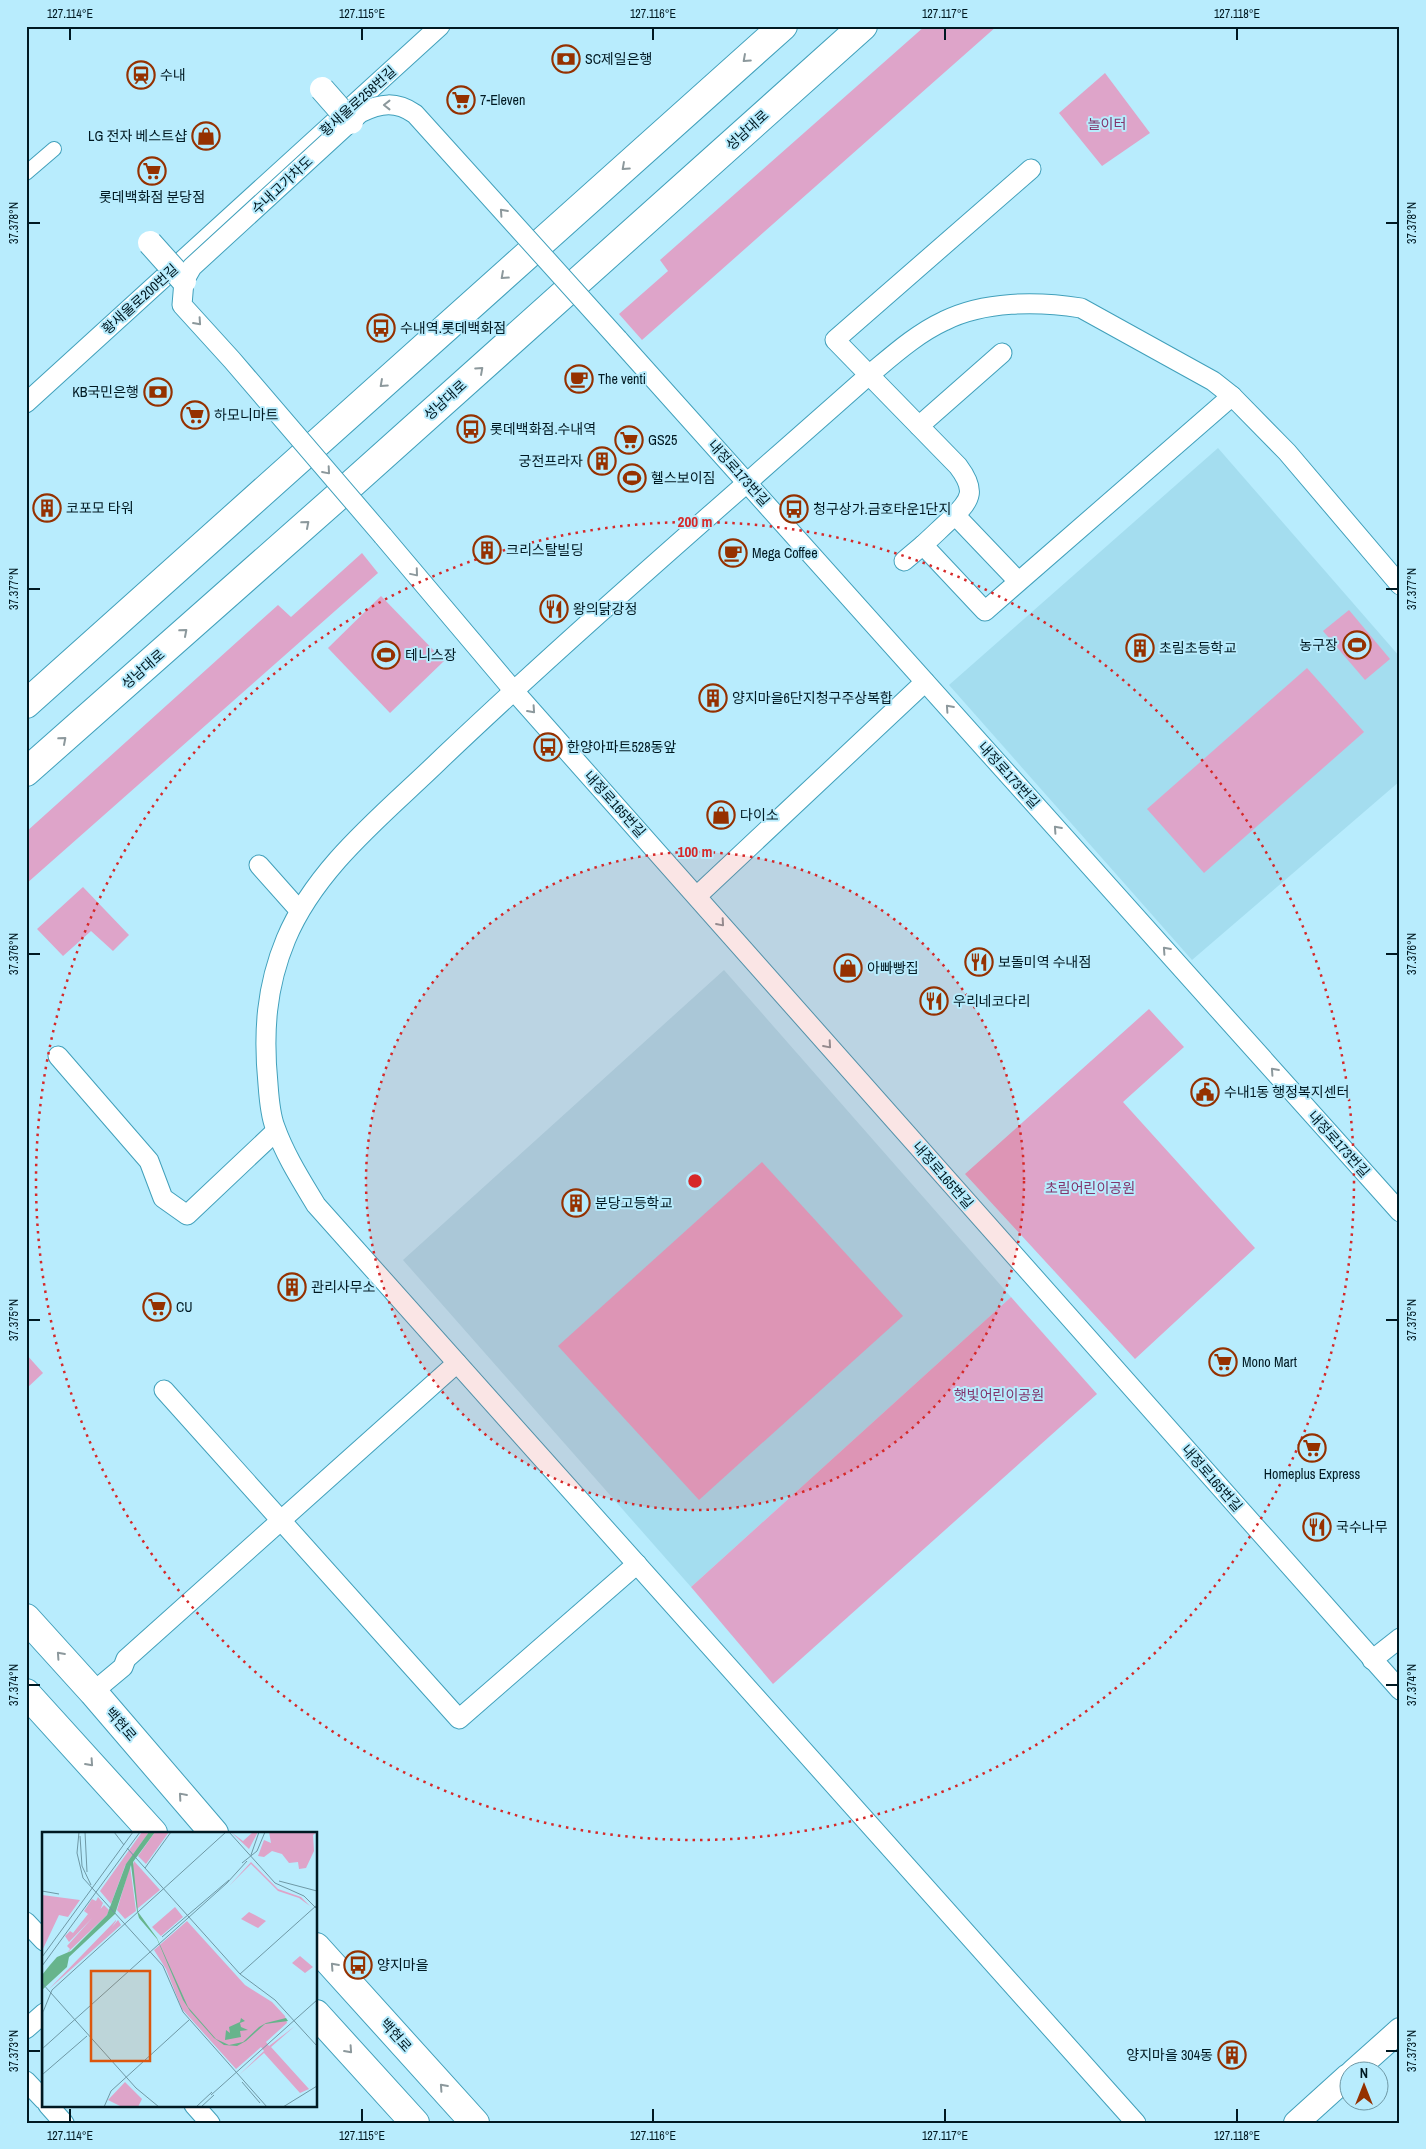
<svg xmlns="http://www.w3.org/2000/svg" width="1426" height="2149" viewBox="0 0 1426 2149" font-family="'Archivo Narrow','Noto Sans KR',sans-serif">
	<rect width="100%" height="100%" fill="#b8ecfd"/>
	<g fill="#a4ddef">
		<polygon points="1218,448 1400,657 1400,781 1192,960 949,685"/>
		<polygon points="724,970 1011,1297 691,1587 403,1260"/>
	</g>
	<g fill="#dea4c9">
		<polygon points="925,26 997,26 642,340 619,314 668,271 660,260"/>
		<polygon points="1105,73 1150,133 1102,166 1059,113"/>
		<polygon points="362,553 378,573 26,884 26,832 278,605 291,617"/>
		<polygon points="381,596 444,661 390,713 328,648"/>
		<polygon points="1349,610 1390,659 1365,680 1323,631"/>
		<polygon points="1307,668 1364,732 1204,873 1147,809"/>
		<polygon points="83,887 129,935 113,951 91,931 63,956 37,929"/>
		<polygon points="1149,1009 1184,1047 1123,1102 1255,1248 1135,1359 965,1174"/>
		<polygon points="762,1162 903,1316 699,1500 558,1346"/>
		<polygon points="1011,1297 1097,1394 773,1684 691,1587"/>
		<polygon points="26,1354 43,1373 26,1389"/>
	</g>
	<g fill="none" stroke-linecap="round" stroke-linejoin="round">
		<g stroke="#41a0bb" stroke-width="16">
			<polyline id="pedestrian" points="26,173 54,149"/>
		</g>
		<g stroke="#41a0bb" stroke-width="21">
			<g id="minor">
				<path d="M1031 169 835 340 958 466C976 490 972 499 952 518 942 527 933 536 923 545L985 611 1232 396"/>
				<polyline points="618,339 1400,1212"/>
				<polyline points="26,403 440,26"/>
				<polyline points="919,426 1002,353"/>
				<polyline points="955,515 1018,581"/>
				<polyline points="383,536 514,691 1400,1690"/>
				<polyline points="904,561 923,545"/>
				<polyline points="259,865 299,910"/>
				<polyline points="697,896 925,682"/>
				<polyline points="58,1056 149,1161 163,1198 187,1215 276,1131"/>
				<polyline points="164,1390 459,1719 637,1564"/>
				<polyline points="1372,1660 1400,1638"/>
				<polyline points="93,1692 123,1667 126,1659 457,1363"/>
				<polyline points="26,1922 44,1941"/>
				<polyline points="26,2029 44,2013"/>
				<polyline points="26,2081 44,2100"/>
				<polyline points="48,2105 64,2123"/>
				<polyline points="194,2105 210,2123"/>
				<path d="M1136 2123 316 1205C301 1180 285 1155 275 1127 270 1114 269 1098 268 1084 263 1033 266 987 286 939 317 865 387 812 443 757 581 626 726 502 869 375 892 356 916 334 944 321 984 301 1037 301 1081 308L1213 381 1232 396 1287 452 1400 585"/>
			</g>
		</g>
		<g stroke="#41a0bb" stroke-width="26">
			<g id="tertiary">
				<polyline points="1353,2072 1400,2030"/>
				<polyline points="1296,2123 1348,2076"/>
			</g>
		</g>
		<g stroke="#41a0bb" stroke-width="30">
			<g id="secondary">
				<polyline points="26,1618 93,1692 214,1833"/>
				<polyline points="26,1693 153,1833"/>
				<polyline points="316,1947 475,2123"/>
				<polyline points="316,2014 415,2123"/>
			</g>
		</g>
		<g stroke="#41a0bb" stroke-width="30">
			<g id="primary">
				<polyline points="26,704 783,26"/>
				<polyline points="26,772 354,482 863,26"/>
			</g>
		</g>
		<use href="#pedestrian" stroke="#fff" stroke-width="14"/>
		<use href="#minor" stroke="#fff" stroke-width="19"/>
		<use href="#tertiary" stroke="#fff" stroke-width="24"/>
		<use href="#secondary" stroke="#fff" stroke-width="28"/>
		<use href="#primary" stroke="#fff" stroke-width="28"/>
		<g stroke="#41a0bb" stroke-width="21" stroke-linecap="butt">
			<path id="minor-bridge" d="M383 536 232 360 182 305 184 281 192 267 360 113C381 103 396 101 415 114L618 339"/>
		</g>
		<g stroke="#41a0bb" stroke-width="26" stroke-linecap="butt">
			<g id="tertiary-bridge">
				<polyline points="322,89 351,122"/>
				<polyline points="150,243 184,281"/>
			</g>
		</g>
		<use href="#minor-bridge" stroke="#fff" stroke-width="19"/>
		<use href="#tertiary-bridge" stroke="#fff" stroke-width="24"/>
	</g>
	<defs><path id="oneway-chevron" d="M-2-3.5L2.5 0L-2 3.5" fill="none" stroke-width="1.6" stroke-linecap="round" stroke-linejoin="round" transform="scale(1.25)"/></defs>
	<g stroke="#8c989c">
		<use href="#oneway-chevron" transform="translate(746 59) rotate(138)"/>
		<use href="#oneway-chevron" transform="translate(387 105) rotate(-180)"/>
		<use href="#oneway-chevron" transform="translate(625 167) rotate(138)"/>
		<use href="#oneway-chevron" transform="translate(503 212) rotate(-132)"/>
		<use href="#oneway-chevron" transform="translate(504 276) rotate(138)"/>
		<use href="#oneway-chevron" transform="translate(198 322) rotate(48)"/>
		<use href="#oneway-chevron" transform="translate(480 370) rotate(-42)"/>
		<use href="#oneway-chevron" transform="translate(383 384) rotate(138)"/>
		<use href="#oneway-chevron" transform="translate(327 471) rotate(49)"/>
		<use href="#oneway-chevron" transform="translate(306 524) rotate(-41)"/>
		<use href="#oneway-chevron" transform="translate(415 573) rotate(50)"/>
		<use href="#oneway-chevron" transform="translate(184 632) rotate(-41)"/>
		<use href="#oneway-chevron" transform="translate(949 708) rotate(-132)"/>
		<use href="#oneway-chevron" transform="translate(532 710) rotate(48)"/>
		<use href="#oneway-chevron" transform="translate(63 740) rotate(-41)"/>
		<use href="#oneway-chevron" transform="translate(1057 829) rotate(-132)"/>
		<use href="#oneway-chevron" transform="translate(721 923) rotate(49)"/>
		<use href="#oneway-chevron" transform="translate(1166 950) rotate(-132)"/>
		<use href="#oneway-chevron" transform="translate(828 1045) rotate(49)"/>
		<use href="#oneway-chevron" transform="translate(1274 1071) rotate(-132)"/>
		<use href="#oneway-chevron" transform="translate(60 1655) rotate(-132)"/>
		<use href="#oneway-chevron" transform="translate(90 1763) rotate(48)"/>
		<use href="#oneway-chevron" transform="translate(182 1796) rotate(-131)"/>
		<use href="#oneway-chevron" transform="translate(334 1966) rotate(-132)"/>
		<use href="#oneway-chevron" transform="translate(349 2050) rotate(48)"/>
		<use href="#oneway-chevron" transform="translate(443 2087) rotate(-132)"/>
	</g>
	<path fill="none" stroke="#001922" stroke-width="2" d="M70 28V40M362 28V40M653 28V40M945 28V40M1237 28V40M28 223H40M1386 223H1398M28 589H40M1386 589H1398M28 954H40M1386 954H1398M28 1320H40M1386 1320H1398M28 1685H40M1386 1685H1398M28 2051H40M1386 2051H1398M70 2109V2122M362 2109V2122M653 2109V2122M945 2109V2122M1237 2109V2122"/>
	<circle cx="695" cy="1181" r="329" fill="#d62828" fill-opacity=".12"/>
	<g fill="none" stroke="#d62828" stroke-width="2.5" stroke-dasharray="2.5 5">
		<circle cx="695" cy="1181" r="329"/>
		<circle cx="695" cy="1181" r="659"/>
	</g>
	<defs>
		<g id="bank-ring" transform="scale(1.4375)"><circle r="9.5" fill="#b8ecfd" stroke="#953100" stroke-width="1.5"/><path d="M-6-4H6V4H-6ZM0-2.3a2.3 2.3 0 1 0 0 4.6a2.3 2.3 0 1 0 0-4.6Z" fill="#953100"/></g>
		<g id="station-ring" transform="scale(1.4375)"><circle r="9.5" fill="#b8ecfd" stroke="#953100" stroke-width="1.5"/><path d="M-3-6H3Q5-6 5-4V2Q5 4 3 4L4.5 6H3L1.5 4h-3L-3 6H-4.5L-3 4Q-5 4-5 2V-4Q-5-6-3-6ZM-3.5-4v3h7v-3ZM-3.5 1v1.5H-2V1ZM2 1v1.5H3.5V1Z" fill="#953100"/></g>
		<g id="supermarket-ring" transform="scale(1.4375)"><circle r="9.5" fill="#b8ecfd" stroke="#953100" stroke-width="1.5"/><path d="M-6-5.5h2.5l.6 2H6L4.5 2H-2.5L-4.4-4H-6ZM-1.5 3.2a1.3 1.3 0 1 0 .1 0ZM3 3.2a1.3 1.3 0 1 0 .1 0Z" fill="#953100"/></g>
		<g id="shop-ring" transform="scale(1.4375)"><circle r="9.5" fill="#b8ecfd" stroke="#953100" stroke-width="1.5"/><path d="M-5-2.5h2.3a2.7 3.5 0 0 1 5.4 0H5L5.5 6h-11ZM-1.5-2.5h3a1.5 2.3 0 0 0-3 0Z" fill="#953100"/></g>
		<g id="bus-ring" transform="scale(1.4375)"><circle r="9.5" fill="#b8ecfd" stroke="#953100" stroke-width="1.5"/><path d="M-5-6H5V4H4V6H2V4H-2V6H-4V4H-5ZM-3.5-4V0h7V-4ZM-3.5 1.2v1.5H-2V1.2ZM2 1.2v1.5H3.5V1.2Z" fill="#953100"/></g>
		<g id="cafe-ring" transform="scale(1.4375)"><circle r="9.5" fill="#b8ecfd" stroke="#953100" stroke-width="1.5"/><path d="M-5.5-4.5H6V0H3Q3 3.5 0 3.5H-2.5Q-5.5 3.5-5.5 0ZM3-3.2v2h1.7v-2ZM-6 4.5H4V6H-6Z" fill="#953100"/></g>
		<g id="building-ring" transform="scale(1.4375)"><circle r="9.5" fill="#b8ecfd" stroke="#953100" stroke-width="1.5"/><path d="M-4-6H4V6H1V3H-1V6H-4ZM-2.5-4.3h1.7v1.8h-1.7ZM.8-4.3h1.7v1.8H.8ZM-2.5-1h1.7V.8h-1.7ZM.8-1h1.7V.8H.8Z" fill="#953100"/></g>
		<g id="stadium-ring" transform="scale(1.4375)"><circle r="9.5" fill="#b8ecfd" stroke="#953100" stroke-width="1.5"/><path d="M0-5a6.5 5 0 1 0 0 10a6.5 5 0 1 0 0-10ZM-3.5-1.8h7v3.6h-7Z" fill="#953100"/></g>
		<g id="restaurant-ring" transform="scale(1.4375)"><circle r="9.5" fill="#b8ecfd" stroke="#953100" stroke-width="1.5"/><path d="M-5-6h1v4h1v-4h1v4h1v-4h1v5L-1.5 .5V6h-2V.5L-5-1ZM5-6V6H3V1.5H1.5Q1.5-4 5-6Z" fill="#953100"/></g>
		<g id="civic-ring" transform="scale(1.4375)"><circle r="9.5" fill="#b8ecfd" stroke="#953100" stroke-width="1.5"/><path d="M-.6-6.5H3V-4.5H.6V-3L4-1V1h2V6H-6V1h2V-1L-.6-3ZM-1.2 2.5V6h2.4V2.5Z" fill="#953100"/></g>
	</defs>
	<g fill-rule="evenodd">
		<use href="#bank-ring" x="566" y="59"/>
		<use href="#station-ring" x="141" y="75"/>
		<use href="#supermarket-ring" x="461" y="100"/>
		<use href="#shop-ring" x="206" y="136"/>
		<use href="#supermarket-ring" x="152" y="171"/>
		<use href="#bus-ring" x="381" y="328"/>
		<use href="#cafe-ring" x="579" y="379"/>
		<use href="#bank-ring" x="158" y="392"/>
		<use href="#supermarket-ring" x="195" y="415"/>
		<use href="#bus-ring" x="471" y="429"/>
		<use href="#supermarket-ring" x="629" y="440"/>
		<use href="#building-ring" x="602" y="461"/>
		<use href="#stadium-ring" x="632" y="478"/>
		<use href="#building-ring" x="47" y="508"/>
		<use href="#bus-ring" x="794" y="509"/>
		<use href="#building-ring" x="487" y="550"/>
		<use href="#cafe-ring" x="733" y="553"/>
		<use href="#restaurant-ring" x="554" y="609"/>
		<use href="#stadium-ring" x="1357" y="645"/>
		<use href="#building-ring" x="1140" y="648"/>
		<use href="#stadium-ring" x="386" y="655"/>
		<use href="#building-ring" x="713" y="698"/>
		<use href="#bus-ring" x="548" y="747"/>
		<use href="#shop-ring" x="721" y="815"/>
		<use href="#restaurant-ring" x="979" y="962"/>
		<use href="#shop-ring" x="848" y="968"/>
		<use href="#restaurant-ring" x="934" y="1001"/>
		<use href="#civic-ring" x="1205" y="1092"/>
		<use href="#building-ring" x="576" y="1203"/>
		<use href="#building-ring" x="292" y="1287"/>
		<use href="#supermarket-ring" x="157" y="1307"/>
		<use href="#supermarket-ring" x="1223" y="1362"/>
		<use href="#supermarket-ring" x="1312" y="1448"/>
		<use href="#restaurant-ring" x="1317" y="1527"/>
		<use href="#bus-ring" x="358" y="1965"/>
		<use href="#building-ring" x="1232" y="2055"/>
	</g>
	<g text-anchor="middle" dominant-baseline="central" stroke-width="4" stroke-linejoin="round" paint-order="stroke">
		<g font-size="14" fill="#001922" stroke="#b8ecfd" text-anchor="start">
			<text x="585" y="59">SC제일은행</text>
			<text x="160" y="75">수내</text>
			<text x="480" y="100">7-Eleven</text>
			<text x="187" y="136" text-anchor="end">LG 전자 베스트샵</text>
			<text x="152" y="197" text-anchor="middle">롯데백화점 분당점</text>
			<text x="400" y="328">수내역.롯데백화점</text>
			<text x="598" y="379">The venti</text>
			<text x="139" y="392" text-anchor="end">KB국민은행</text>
			<text x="214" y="415">하모니마트</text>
			<text x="490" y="429">롯데백화점.수내역</text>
			<text x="648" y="440">GS25</text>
			<text x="583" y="461" text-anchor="end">궁전프라자</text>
			<text x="651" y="478">헬스보이짐</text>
			<text x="66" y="508">코포모 타워</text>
			<text x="813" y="509">청구상가.금호타운1단지</text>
			<text x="506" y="550">크리스탈빌딩</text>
			<text x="752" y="553">Mega Coffee</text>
			<text x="573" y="609">왕의닭강정</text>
			<text x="1338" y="645" text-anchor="end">농구장</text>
			<text x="1159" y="648">초림초등학교</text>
			<text x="405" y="655">테니스장</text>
			<text x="732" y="698">양지마을6단지청구주상복합</text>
			<text x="567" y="747">한양아파트528동앞</text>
			<text x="740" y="815">다이소</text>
			<text x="998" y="962">보돌미역 수내점</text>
			<text x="867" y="968">아빠빵집</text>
			<text x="953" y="1001">우리네코다리</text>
			<text x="1224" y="1092">수내1동 행정복지센터</text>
			<text x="595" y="1203">분당고등학교</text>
			<text x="311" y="1287">관리사무소</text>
			<text x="176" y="1307">CU</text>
			<text x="1242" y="1362">Mono Mart</text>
			<text x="1312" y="1474" text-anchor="middle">Homeplus Express</text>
			<text x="1336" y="1527">국수나무</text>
			<text x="377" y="1965">양지마을</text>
			<text x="1213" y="2055" text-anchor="end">양지마을 304동</text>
		</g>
		<g font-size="14" fill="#001922" stroke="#b8ecfd">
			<text transform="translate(358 101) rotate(-42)">황새울로258번길</text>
			<text transform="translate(747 130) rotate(-42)">성남대로</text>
			<text transform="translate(282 185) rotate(-43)">수내고가차도</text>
			<text transform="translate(140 299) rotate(-42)">황새울로200번길</text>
			<text transform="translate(445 400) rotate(-42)">성남대로</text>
			<text transform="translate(739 473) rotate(48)">내정로173번길</text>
			<text transform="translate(143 669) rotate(-41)">성남대로</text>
			<text transform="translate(1009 775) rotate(48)">내정로173번길</text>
			<text transform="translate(615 804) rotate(48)">내정로165번길</text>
			<text transform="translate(1339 1144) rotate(48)">내정로173번길</text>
			<text transform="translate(943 1175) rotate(49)">내정로165번길</text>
			<text transform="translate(1212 1478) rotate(49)">내정로165번길</text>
			<text transform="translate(121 1724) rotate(49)">백현로</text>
			<text transform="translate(396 2035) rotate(48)">백현로</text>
		</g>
		<g font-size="14" fill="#82356c" stroke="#b8ecfd">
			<text x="1107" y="124">놀이터</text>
			<text x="1090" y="1188">초림어린이공원</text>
			<text x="999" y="1395">햇빛어린이공원</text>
		</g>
	</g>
	<g transform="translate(42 1832)">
		<rect width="275" height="275" fill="#b8ecfd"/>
		<path d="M100 0H107L83 34 69 72 58 59ZM113 0H127L104 32 96 24ZM189 0 201 9 211 0H216L207 17ZM227 0H275V4L274 1 271 3 272 19 264 36 257 37 256 30 247 31 240 22 230 19 222 25 216 24 222 8 229 11ZM92 29 118 58 95 77 90 37ZM209 30 236 57 259 65 268 74 257 66 236 59 209 32 187 54ZM88 34 94 79 83 87 75 78ZM0 63 38 68 26 85 17 83 0 119ZM56 65 61 71 58 78 27 110 23 104 28 99 31 101 46 82 42 79 50 67 54 69ZM62 73 67 78 65 83 25 121 28 117 25 114ZM133 75 141 85 119 104 110 95ZM207 80 213 83 224 89 216 96 199 87ZM74 88V89L70 95 76 88 79 93 7 157ZM145 89 203 153 230 170 243 184 245 191 224 210 227 214 253 194 229 215 267 257 258 261 222 221 197 243 222 219 219 215 194 237 140 177 124 137 112 118ZM258 124 271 135 263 141 250 131ZM83 250 100 267 96 275H80L66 268Z" fill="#dea4c9"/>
		<path d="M107 0H113L91 30 96 80 115 106 146 175 174 207 187 213 201 210 217 195 224 191 244 186 246 189 223 192 204 209 195 214 182 213 172 206 148 179 141 168 115 107 97 86 95 79 89 33 73 82 27 125 25 135 0 158V143L8 133 15 125 29 119 65 83 84 32ZM199 186 203 189 198 191 199 195 206 198 198 199 199 205 183 208 184 198 188 201 187 195 198 190Z" fill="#67b48c"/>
		<path fill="none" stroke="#6e98a5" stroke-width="1" d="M37 0 35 21 41 46 121 134 141 180 225 275M43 0 45 40M72 0 82 13M187 0 233 51 262 64 275 77M38 4 40 34 49 53M85 16 198 142 233 168 275 214M209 23 217 0M200 31 215 19 223 0M103 36 129 0M237 49 275 59M0 59 17 62M120 105 187 48M0 125 91 0M0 134 98 0M198 142 275 73M0 151 94 256 117 275M0 217 185 51 205 29M1 242 45 204M200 250 218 271M169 263 275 168M1 275V180L10 158 184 0M62 275 69 259 147 188M154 275 170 260M159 275 172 263M241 275 275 254"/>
		<path fill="#dc560d" fill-opacity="0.15" stroke="#dc560d" stroke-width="2.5" d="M49 139H108V229H49Z"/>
		<rect width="275" height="275" fill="none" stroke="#001922" stroke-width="2.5"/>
	</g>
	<circle cx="695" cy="1181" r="8" fill="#d62828" stroke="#b8ecfd" stroke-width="2.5"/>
	<g font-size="15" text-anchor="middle" font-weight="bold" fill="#d62828" stroke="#b8ecfd" stroke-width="4" stroke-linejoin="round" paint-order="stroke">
		<text x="695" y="527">200 m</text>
		<text x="695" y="857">100 m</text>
	</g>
	<rect width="1426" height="2149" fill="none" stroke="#b8ecfd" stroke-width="55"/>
	<g transform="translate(1364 2086)"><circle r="24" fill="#b8ecfd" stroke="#6e98a5"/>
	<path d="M0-4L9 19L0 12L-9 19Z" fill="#953100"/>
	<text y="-8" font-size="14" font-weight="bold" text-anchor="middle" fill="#001922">N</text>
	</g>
	<rect x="28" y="28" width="1370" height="2094" fill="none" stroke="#001922" stroke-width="2"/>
	<g font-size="12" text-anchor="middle" fill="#001922">
		<text x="70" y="18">127.114°E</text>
		<text x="362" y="18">127.115°E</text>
		<text x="653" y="18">127.116°E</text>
		<text x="945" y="18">127.117°E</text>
		<text x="1237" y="18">127.118°E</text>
		<text transform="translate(14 223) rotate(-90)" y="4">37.378°N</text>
		<text transform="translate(1412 223) rotate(-90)" y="4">37.378°N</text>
		<text transform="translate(14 589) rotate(-90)" y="4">37.377°N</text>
		<text transform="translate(1412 589) rotate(-90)" y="4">37.377°N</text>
		<text transform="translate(14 954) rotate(-90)" y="4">37.376°N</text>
		<text transform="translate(1412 954) rotate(-90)" y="4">37.376°N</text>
		<text transform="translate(14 1320) rotate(-90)" y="4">37.375°N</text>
		<text transform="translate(1412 1320) rotate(-90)" y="4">37.375°N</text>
		<text transform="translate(14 1685) rotate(-90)" y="4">37.374°N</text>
		<text transform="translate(1412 1685) rotate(-90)" y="4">37.374°N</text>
		<text transform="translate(14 2051) rotate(-90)" y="4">37.373°N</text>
		<text transform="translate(1412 2051) rotate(-90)" y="4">37.373°N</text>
		<text x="70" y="2140">127.114°E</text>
		<text x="362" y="2140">127.115°E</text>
		<text x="653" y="2140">127.116°E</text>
		<text x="945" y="2140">127.117°E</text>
		<text x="1237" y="2140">127.118°E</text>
	</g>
</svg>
